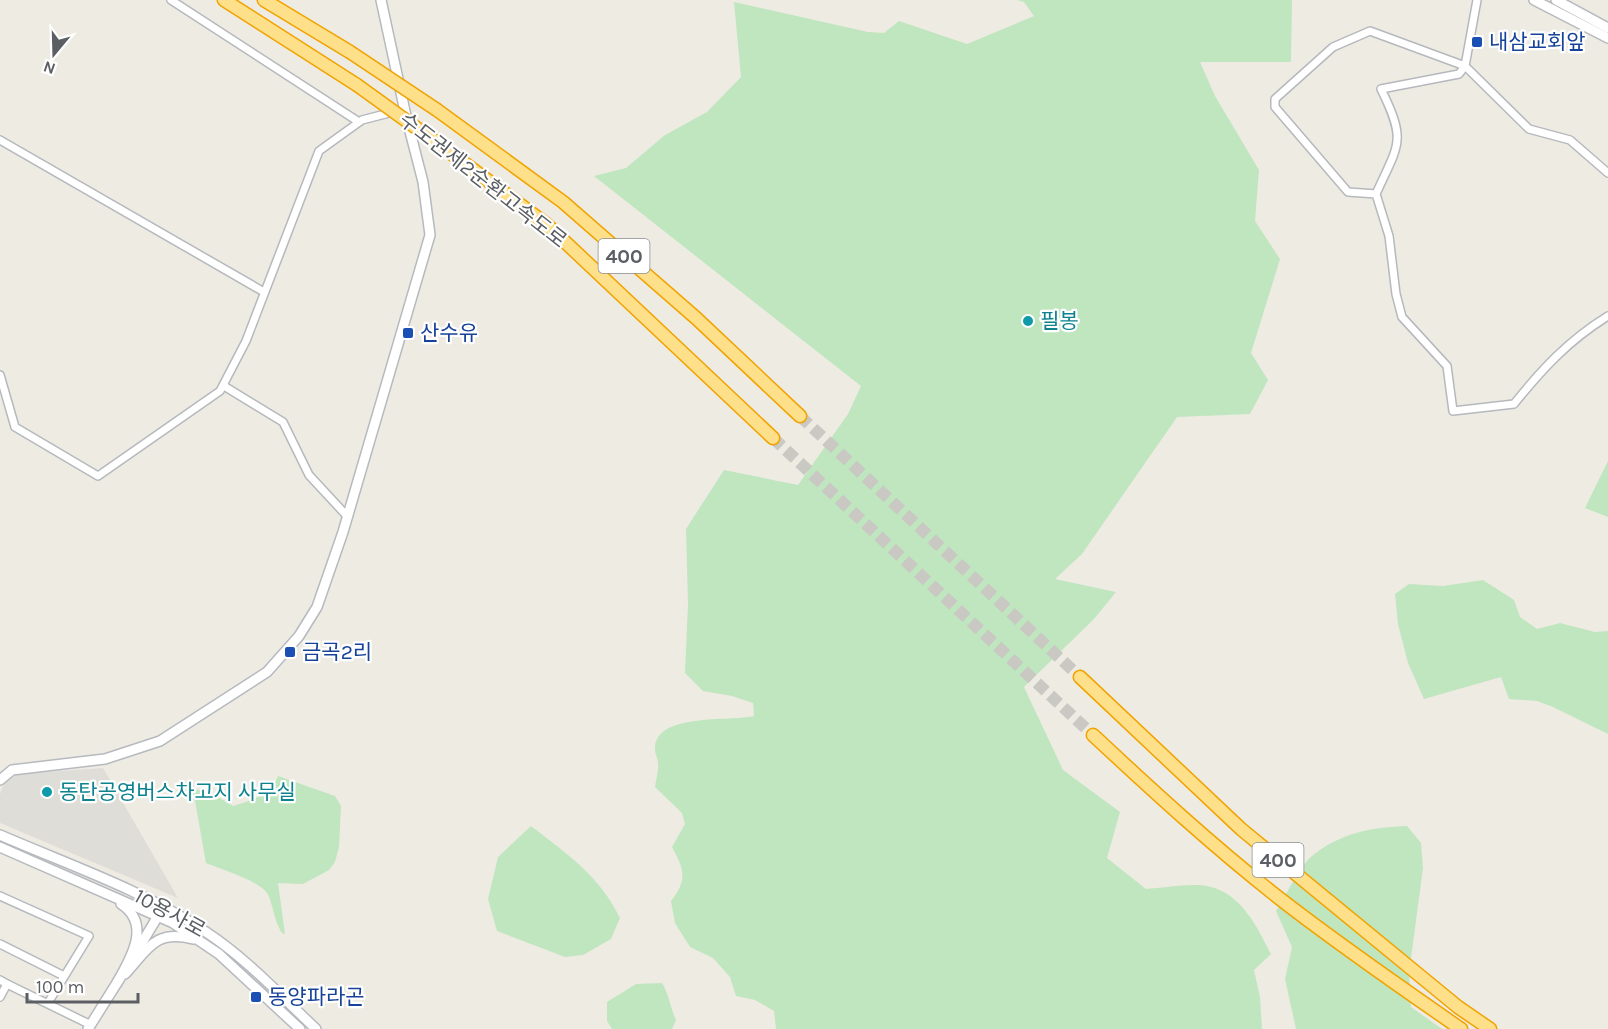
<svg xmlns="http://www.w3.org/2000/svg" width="1608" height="1029" viewBox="0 0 1608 1029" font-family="Karla,'Noto Sans KR',sans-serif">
	<rect width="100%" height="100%" fill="#eeebe3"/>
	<polygon fill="#dfddd7" points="103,768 178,898 0,823 0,794 4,783 17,774"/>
	<g fill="#bfe6bf">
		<path d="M1017 0H1292L1291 62H1200L1215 96 1259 170 1255 221 1280 259 1251 353 1268 380 1250 414 1177 417 1082 554 1055 579 1116 592 1094 619 1024 687 1063 770 1120 812 1107 858 1146 889C1163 888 1196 882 1211 887 1242 895 1257 927 1271 954L1254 970 1260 997 1262 1029H776L774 1011 755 1000 736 996 730 977 713 958 690 947 675 923 671 901C688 880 684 869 672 847L685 824 682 813 655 787C656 779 659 770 658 763 658 759 655 754 655 749 655 712 730 722 754 716L753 703 732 696 703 691 685 673 688 604 686 529 724 470 798 485 848 414 861 386 594 176 626 168 665 135 707 112 741 77 734 2 868 32 884 33 899 21 967 44 1034 16 1024 2Z"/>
		<polygon points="1608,461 1608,517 1585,508"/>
		<polygon points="1483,580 1514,600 1520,617 1537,629 1560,623 1595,632 1608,631 1608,734 1553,707 1537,701 1509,699 1501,677 1424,699 1408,663 1398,624 1395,594 1409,584 1443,586"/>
		<path d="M278 776 335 796 341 806 339 847 335 862 329 870 303 884 278 883 285 934 282 933C274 921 272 900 267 893 258 880 220 869 206 863L195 801 188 792C203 785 220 799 233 806 252 800 271 795 278 776Z"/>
		<path d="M531 826C568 855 599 875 620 918L611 939 583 955 565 957 497 931 488 899 498 857Z"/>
		<path d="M1407 826 1421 843 1423 868 1409 973 1411 1007 1442 1029H1296L1285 979 1292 947 1276 911C1286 896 1299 867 1311 857 1339 833 1372 827 1407 826Z"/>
		<path d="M662 983C669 994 670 1007 676 1020L672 1029H612L607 1021V1002L636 984Z"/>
	</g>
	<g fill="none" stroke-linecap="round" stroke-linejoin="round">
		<g stroke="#c9c8c3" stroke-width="12" stroke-dasharray="12 6" stroke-linecap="butt">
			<polyline points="800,416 1080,677"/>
			<polyline points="773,438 1093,735"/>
		</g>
		<g stroke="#b5b9bd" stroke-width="10">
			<g id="street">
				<polyline points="171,0 359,122"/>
				<polyline points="0,140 264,292"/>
				<path d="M1608 173 1570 140 1529 129 1465 66 1370 31 1333 47 1275 99V107L1348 192 1376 194 1389 236 1396 294 1402 317 1447 366 1453 411 1514 404C1542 369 1569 340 1608 316"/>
				<path d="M1376 194C1399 143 1407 142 1381 89L1459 74 1465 66 1477 0"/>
				<polyline points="0,375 15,427 98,476 220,391 246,341 319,151 362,120 393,112"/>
				<polyline points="224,386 283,422 309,475 347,516"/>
				<polyline points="0,896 89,936 48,1003"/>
				<polyline points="0,944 64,976"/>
				<polyline points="0,980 7,984 0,997"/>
				<polyline points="7,984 91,1025"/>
			</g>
		</g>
		<g stroke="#b6babf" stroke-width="12">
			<g id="secondary">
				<polyline points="1534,0 1608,38"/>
				<polyline points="1556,0 1608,28"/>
				<polyline points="0,780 12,770 105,759 160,741 267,672 299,636 317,607 343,532 430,235 423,182 406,116 381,0"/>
				<path d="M0 835C69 865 143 890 206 932 247 959 281 996 316 1029"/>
				<polyline points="0,847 173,923 219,954 300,1029"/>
				<polyline points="137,951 161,911"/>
				<path d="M125 974C148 949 155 929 193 939"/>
				<path d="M117 983C131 958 152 924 121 904"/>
				<polyline points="88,1029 120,978"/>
			</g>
		</g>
		<g stroke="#f1a300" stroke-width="15">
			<g id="highway">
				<polyline points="224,0 357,85"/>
				<polyline points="264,0 350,52"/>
				<polyline points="437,110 563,202 696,318 800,416"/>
				<polyline points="440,145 546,224 773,438"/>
				<polyline points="1080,677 1241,829 1458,1007 1490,1029"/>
				<path d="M1093 735C1153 791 1214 847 1279 898 1338 944 1399 986 1461 1029"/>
			</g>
		</g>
		<use href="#street" stroke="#fff" stroke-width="7"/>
		<use href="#secondary" stroke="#fff" stroke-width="9"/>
		<use href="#highway" stroke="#fedf8a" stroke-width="12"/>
		<g stroke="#f1a300" stroke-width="15" stroke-linecap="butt">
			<g id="highway-bridge">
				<polyline points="350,52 437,110"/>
				<polyline points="357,85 440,145"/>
			</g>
		</g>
		<use href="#highway-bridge" stroke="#fedf8a" stroke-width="12"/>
	</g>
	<g fill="#1a4fb4" stroke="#fff" stroke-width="2">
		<rect x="1471" y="36" width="12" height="12" rx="3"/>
		<rect x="402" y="327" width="12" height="12" rx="3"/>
		<rect x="284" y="646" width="12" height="12" rx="3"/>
		<rect x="250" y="991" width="12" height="12" rx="3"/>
	</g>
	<g fill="#0f9aa8" stroke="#fff" stroke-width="2">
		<circle cx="1028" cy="321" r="6"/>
		<circle cx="47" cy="792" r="6"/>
	</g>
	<g text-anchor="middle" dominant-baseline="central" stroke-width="4.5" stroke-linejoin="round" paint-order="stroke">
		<g fill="#fff" stroke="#8c8f92" stroke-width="1.5">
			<rect x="598.5" y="239" width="51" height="34" rx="4.5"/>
			<rect x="1252.5" y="843" width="51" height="34" rx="4.5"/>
		</g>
		<g font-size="20" font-weight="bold" fill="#5b5f64">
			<text x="624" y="256">400</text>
			<text x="1278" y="860">400</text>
		</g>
		<g font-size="21" fill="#164399" stroke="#fff" text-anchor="start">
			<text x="1489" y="42">내삼교회앞</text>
			<text x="420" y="333">산수유</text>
			<text x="302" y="652">금곡2리</text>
			<text x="268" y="997">동양파라곤</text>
		</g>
		<g font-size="21" fill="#5b5f64" stroke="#fff">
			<text transform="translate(483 180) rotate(38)">수도권제2순환고속도로</text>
			<text transform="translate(170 913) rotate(29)">10용사로</text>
		</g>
		<g font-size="21" fill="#0d838f" stroke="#fff" text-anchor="start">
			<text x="1040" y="321">필봉</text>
			<text x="59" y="792">동탄공영버스차고지 사무실</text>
		</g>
	</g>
	<g transform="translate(54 54) rotate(199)" stroke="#ffffff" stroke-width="4.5" paint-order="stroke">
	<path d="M0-4.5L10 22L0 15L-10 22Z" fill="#5b5f64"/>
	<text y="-9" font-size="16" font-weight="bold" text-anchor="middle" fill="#5b5f64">N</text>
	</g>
	<path d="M27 993v9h111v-9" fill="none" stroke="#5b5f64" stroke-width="3"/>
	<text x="36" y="993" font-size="18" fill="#5b5f64" stroke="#ffffff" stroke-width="4.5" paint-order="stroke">100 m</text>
</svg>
